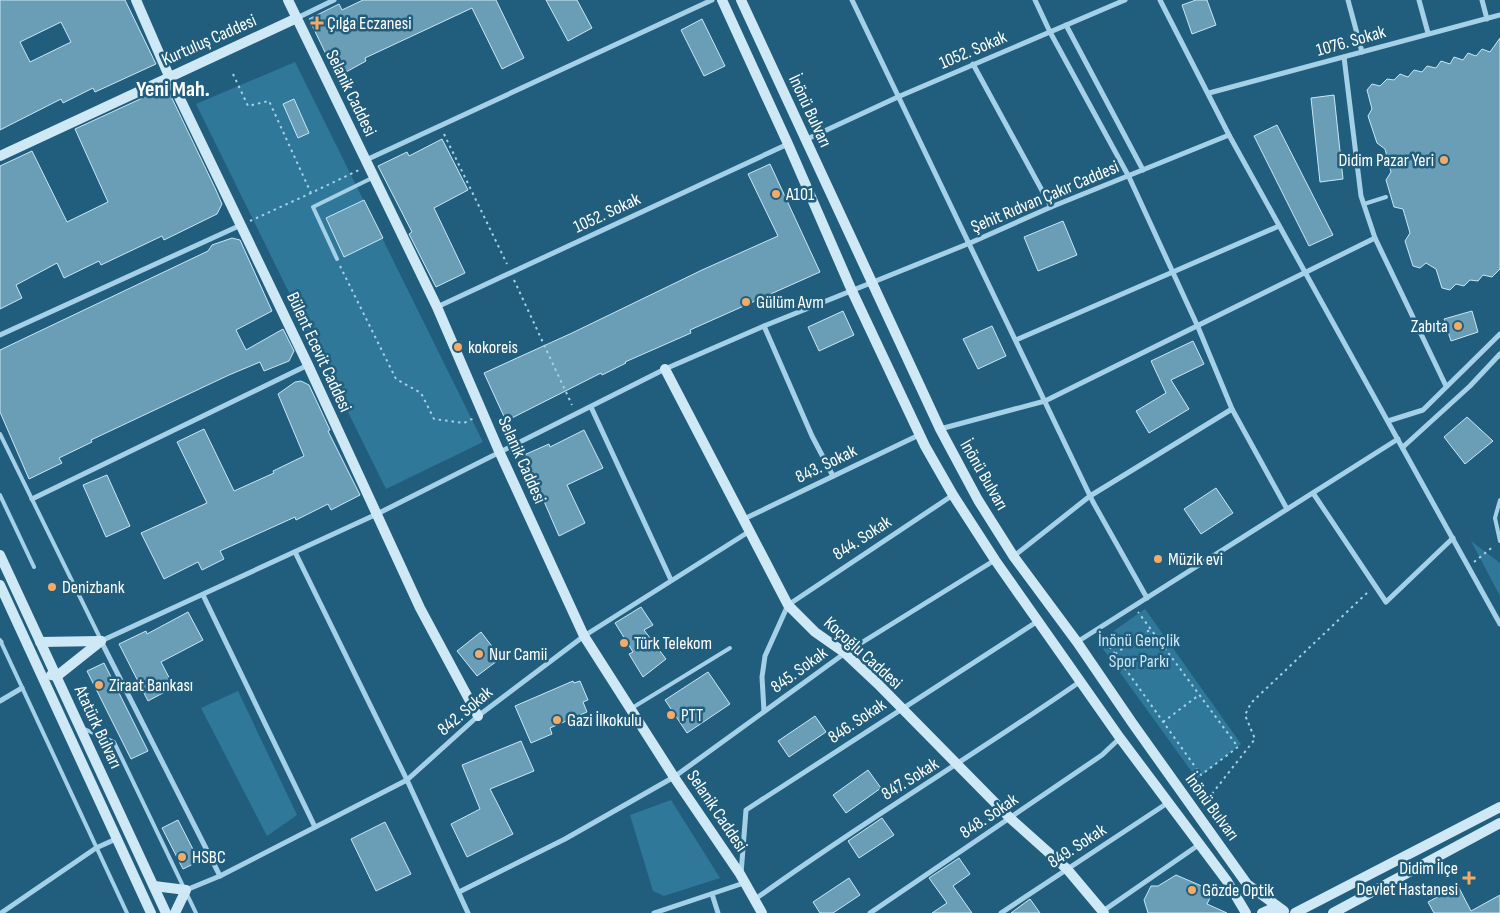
<svg xmlns="http://www.w3.org/2000/svg" width="1500" height="913" viewBox="0 0 1500 913" font-family="'Sofia Sans Condensed',sans-serif">
	<rect width="100%" height="100%" fill="#215e7e"/>
	<g fill="#30789a">
		<polygon points="295,62 483,442 386,489 196,104"/>
		<polygon points="1471,541 1500,563 1500,596"/>
		<polygon points="1145,609 1241,744 1197,779 1098,642"/>
		<polygon points="238,691 297,815 267,836 201,708"/>
		<polygon points="671,800 720,878 664,896 653,891 630,815"/>
	</g>
	<g fill="#6a9eb7" stroke="#c8e7f5" fill-rule="evenodd">
		<path d="M0 0H125L156 64 95 92 93 88 63 103 61 99 0 130ZM61 22 71 42 30 62 20 42Z"/>
		<polygon points="363,0 496,0 524,58 502,69 472,8 365,58 366,61 337,77 309,19 339,4 342,10"/>
		<polygon points="546,0 577,0 592,28 568,41"/>
		<polygon points="1196,0 1207,0 1216,25 1192,34 1182,5"/>
		<polygon points="702,19 725,66 704,76 681,30"/>
		<polygon points="1500,38 1500,269 1492,277 1483,275 1478,281 1470,280 1464,286 1456,284 1450,290 1442,288 1436,269 1426,263 1420,268 1413,266 1405,241 1410,233 1403,209 1394,207 1386,180 1391,172 1385,149 1377,143 1368,116 1372,109 1367,90 1372,84 1380,86 1387,79 1394,80 1400,74 1408,77 1414,70 1422,72 1427,66 1436,68 1441,61 1450,64 1454,57 1463,60 1468,53 1476,56 1482,49 1490,52"/>
		<polygon points="162,89 169,92 215,188 222,204 217,214 164,240 162,236 101,265 99,261 64,278 57,263 16,285 22,298 0,309 0,166 32,151 67,222 108,202 75,129"/>
		<polygon points="1334,95 1343,179 1320,182 1311,98"/>
		<polygon points="294,99 309,133 298,138 283,104"/>
		<polygon points="1277,125 1333,235 1309,246 1254,136"/>
		<polygon points="442,139 468,190 434,208 465,273 436,287 409,234 412,232 378,166 407,152 409,156"/>
		<polygon points="770,164 820,272 690,330 691,333 625,362 626,363 602,375 601,373 506,421 484,373 572,333 702,270 778,236 748,174"/>
		<polygon points="364,200 383,238 344,257 326,218"/>
		<polygon points="1063,221 1077,255 1038,271 1024,237"/>
		<polygon points="232,238 240,240 272,311 236,330 246,350 283,329 294,351 289,361 264,371 260,362 229,375 91,440 92,442 59,458 62,463 29,479 0,412 0,350 208,251 212,245"/>
		<polygon points="843,311 854,335 819,351 808,327"/>
		<polygon points="1472,311 1478,332 1451,341 1444,319"/>
		<polygon points="992,326 1006,356 978,369 963,339"/>
		<polygon points="1193,341 1204,364 1171,380 1189,409 1149,433 1136,411 1166,393 1151,361"/>
		<polygon points="301,381 309,385 330,430 328,431 360,495 331,510 328,504 296,520 295,517 220,551 224,559 202,570 198,562 164,579 141,533 207,503 177,442 204,429 234,491 274,473 273,471 304,456 278,394 295,382"/>
		<polygon points="1467,417 1493,441 1465,464 1444,437"/>
		<polygon points="584,430 603,468 567,485 585,523 559,536 524,455 549,444 550,447"/>
		<polygon points="107,475 130,526 106,537 83,485"/>
		<polygon points="1216,488 1233,513 1201,534 1184,509"/>
		<polygon points="641,607 653,625 644,630 666,659 643,677 629,654 633,652 615,623"/>
		<polygon points="188,612 203,640 161,662 174,687 148,701 119,644 146,631 147,634"/>
		<polygon points="481,632 501,658 477,676 457,651"/>
		<polygon points="104,663 148,751 131,759 87,671"/>
		<polygon points="708,672 730,704 687,733 665,700"/>
		<polygon points="573,681 574,683 580,681 588,700 583,702 587,712 550,728 552,734 531,743 515,706"/>
		<polygon points="815,716 826,732 789,757 778,741"/>
		<polygon points="521,741 534,771 490,789 513,834 467,857 451,824 480,809 462,765"/>
		<polygon points="868,770 881,788 846,813 833,795"/>
		<polygon points="882,818 894,835 859,858 848,841"/>
		<polygon points="178,820 199,861 183,869 162,828"/>
		<polygon points="385,822 411,874 376,891 351,839"/>
		<polygon points="959,858 970,874 953,886 972,913 932,913 947,903 929,878"/>
		<polygon points="1176,875 1204,887 1202,892 1211,896 1207,904 1227,913 1148,913 1144,900 1151,886 1158,886"/>
		<polygon points="849,878 860,895 833,913 820,913 813,902"/>
		<polygon points="1458,886 1471,911 1500,895 1500,913 1434,913 1428,902"/>
		<polygon points="1030,899 1040,913 1011,913"/>
	</g>
	<g fill="none" stroke-linecap="round" stroke-linejoin="round">
		<g stroke="#a4d1e7" stroke-width="2" stroke-dasharray="2.5 4" stroke-linecap="butt">
			<polyline points="233,74 248,106 269,101 311,193 359,170"/>
			<polyline points="444,134 507,264"/>
			<polyline points="250,221 311,193"/>
			<polyline points="340,266 396,379 421,393 434,419 464,423 474,418"/>
			<polyline points="514,280 572,405"/>
			<polyline points="1474,562 1494,546"/>
			<polyline points="1102,636 1201,775 1238,747 1138,612"/>
			<polyline points="1115,654 1151,629"/>
			<polyline points="1163,722 1199,695"/>
			<polyline points="1204,804 1255,739 1245,715 1251,703 1368,592"/>
		</g>
		<g stroke="#a4d1e7" stroke-width="4">
			<polyline points="1364,204 1386,197"/>
			<polyline points="337,259 313,207 374,177"/>
			<polyline points="0,434 101,640"/>
			<polyline points="0,495 34,567"/>
			<polyline points="1500,500 1495,518 1500,541"/>
			<polyline points="0,640 127,913"/>
			<polyline points="632,708 730,648"/>
			<polyline points="82,728 114,742 196,913"/>
		</g>
		<g stroke="#a4d1e7" stroke-width="5">
			<polyline points="852,0 1093,502 1147,598"/>
			<polyline points="1035,0 1050,32 1129,177 1198,327 1232,409 1287,509"/>
			<polyline points="1160,0 1229,135 1500,624"/>
			<polyline points="1348,0 1362,52"/>
			<polyline points="1419,0 1428,33"/>
			<polyline points="1482,0 1487,19"/>
			<polyline points="297,18 334,0"/>
			<polyline points="1066,25 1143,170"/>
			<polyline points="1344,57 1361,196 1375,238 1446,386"/>
			<polyline points="973,64 1051,207"/>
			<polyline points="1209,93 1500,15"/>
			<polyline points="805,140 900,96 1125,0"/>
			<polyline points="366,160 712,0"/>
			<polyline points="437,307 788,144"/>
			<polyline points="764,326 812,436 833,476"/>
			<polyline points="0,335 241,225"/>
			<polyline points="1016,340 1279,226"/>
			<polyline points="591,407 671,580"/>
			<polyline points="1388,421 1423,410 1500,334"/>
			<polyline points="940,429 1045,401 1375,238"/>
			<polyline points="1403,447 1470,386 1500,354"/>
			<polyline points="1313,493 1386,602 1453,538"/>
			<polyline points="32,499 308,365"/>
			<polyline points="744,519 919,435"/>
			<polyline points="295,552 407,780 468,913"/>
			<polyline points="1014,556 1090,496 1232,409"/>
			<polyline points="203,595 315,827"/>
			<polyline points="0,642 1,642"/>
			<polyline points="1077,642 1398,439"/>
			<polyline points="0,701 22,688"/>
			<polyline points="764,711 762,677 765,656 788,605 953,495"/>
			<polyline points="741,874 746,810 1038,621"/>
			<polyline points="220,876 101,641 377,514 665,369 764,326 970,243 1051,207 1229,135"/>
			<polyline points="186,890 220,876 407,780 478,716 584,636 750,531"/>
			<polyline points="459,892 565,839 674,777 845,653 995,560"/>
			<polyline points="712,894 718,913"/>
			<path d="M754 900C860 823 973 756 1081 681"/>
			<polyline points="1103,911 1200,844"/>
			<polyline points="1,913 96,848 116,839"/>
			<polyline points="654,913 744,883"/>
			<polyline points="870,913 1102,755 1120,738"/>
			<polyline points="1001,913 1169,802"/>
		</g>
		<g stroke="#cfe8f6" stroke-width="10">
			<polyline points="136,0 169,76 308,365 420,608 478,716"/>
			<polyline points="288,0 437,307 499,451 584,636 674,777 740,874 762,913"/>
			<polyline points="722,0 788,144 852,291 925,446 953,495 995,560 1120,738 1227,881 1246,913"/>
			<polyline points="741,0 940,429 978,500 1014,557 1077,642 1133,724 1247,884 1284,911"/>
			<polyline points="0,156 297,18"/>
			<polyline points="665,369 788,605 815,632 845,653 878,684 1010,818 1067,869 1104,913"/>
			<polyline points="0,555 166,913"/>
			<polyline points="0,585 151,913"/>
			<polyline points="40,642 101,641"/>
			<polyline points="51,675 57,676 101,641"/>
			<polyline points="154,886 186,890 175,913"/>
			<polyline points="1262,913 1271,909 1282,910"/>
			<polyline points="1295,913 1500,807"/>
			<polyline points="1333,913 1500,823"/>
		</g>
	</g>
	<g fill="#f4ab65" stroke="#215e7e" stroke-width="2">
		<path d="M314.5 15.5h5v5h5v5h-5v5h-5v-5h-5v-5h5z"/>
		<circle cx="1444" cy="160" r="5"/>
		<circle cx="776" cy="194" r="5"/>
		<circle cx="746" cy="302" r="5"/>
		<circle cx="1458" cy="326" r="5"/>
		<circle cx="458" cy="347" r="5"/>
		<circle cx="1158" cy="559" r="5"/>
		<circle cx="52" cy="587" r="5"/>
		<circle cx="624" cy="643" r="5"/>
		<circle cx="479" cy="654" r="5"/>
		<circle cx="99" cy="685" r="5"/>
		<circle cx="671" cy="715" r="5"/>
		<circle cx="557" cy="720" r="5"/>
		<circle cx="182" cy="857" r="5"/>
		<path d="M1466.5 870.5h5v5h5v5h-5v5h-5v-5h-5v-5h5z"/>
		<circle cx="1192" cy="890" r="5"/>
	</g>
	<g text-anchor="middle" dominant-baseline="central" stroke-width="5" stroke-linejoin="round" paint-order="stroke">
		<g font-size="18" fill="#fff" stroke="#215e7e" text-anchor="start">
			<text x="327" y="23">Çılga Eczanesi</text>
			<text x="1434" y="160" text-anchor="end">Didim Pazar Yeri</text>
			<text x="786" y="194">A101</text>
			<text x="756" y="302">Gülüm Avm</text>
			<text x="1448" y="326" text-anchor="end">Zabıta</text>
			<text x="468" y="347">kokoreis</text>
			<text x="1168" y="559">Müzik evi</text>
			<text x="62" y="587">Denizbank</text>
			<text x="634" y="643">Türk Telekom</text>
			<text x="489" y="654">Nur Camii</text>
			<text x="109" y="685">Ziraat Bankası</text>
			<text x="681" y="715">PTT</text>
			<text x="567" y="720">Gazi İlkokulu</text>
			<text x="192" y="857">HSBC</text>
			<text x="1458" y="868" text-anchor="end">Didim İlçe<tspan x="1458" dy="21">Devlet Hastanesi</tspan></text>
			<text x="1202" y="890">Gözde Optik</text>
		</g>
		<g font-size="18" fill="#fff" stroke="#215e7e">
			<text transform="translate(209 40) rotate(-24)">Kurtuluş Caddesi</text>
			<text transform="translate(1351 41) rotate(-16)">1076. Sokak</text>
			<text transform="translate(973 50) rotate(-23)">1052. Sokak</text>
			<text transform="translate(351 93) rotate(64)">Selanik Caddesi</text>
			<text transform="translate(810 111) rotate(65)">İnönü Bulvarı</text>
			<text transform="translate(1045 197) rotate(-23)">Şehit Rıdvan Çakır Caddesi</text>
			<text transform="translate(607 213) rotate(-25)">1052. Sokak</text>
			<text transform="translate(319 352) rotate(65)">Bülent Ecevit Caddesi</text>
			<text transform="translate(522 460) rotate(66)">Selanik Caddesi</text>
			<text transform="translate(826 464) rotate(-26)">843. Sokak</text>
			<text transform="translate(984 475) rotate(60)">İnönü Bulvarı</text>
			<text transform="translate(862 538) rotate(-33)">844. Sokak</text>
			<text transform="translate(863 653) rotate(42)">Koçoğlu Caddesi</text>
			<text transform="translate(799 670) rotate(-36)">845. Sokak</text>
			<text transform="translate(465 711) rotate(-40)">842. Sokak</text>
			<text transform="translate(857 721) rotate(-34)">846. Sokak</text>
			<text transform="translate(98 727) rotate(65)">Atatürk Bulvarı</text>
			<text transform="translate(910 779) rotate(-32)">847. Sokak</text>
			<text transform="translate(1212 807) rotate(54)">İnönü Bulvarı</text>
			<text transform="translate(717 811) rotate(56)">Selanik Caddesi</text>
			<text transform="translate(989 816) rotate(-34)">848. Sokak</text>
			<text transform="translate(1077 846) rotate(-33)">849. Sokak</text>
		</g>
		<g font-size="18" fill="#c8e7f5" stroke="#215e7e">
			<text x="1139" y="640">İnönü Gençlik<tspan x="1139" dy="21">Spor Parkı</tspan></text>
		</g>
		<g font-size="22" font-weight="bold" fill="#fff" stroke="#215e7e">
			<text x="173" y="89">Yeni Mah.</text>
		</g>
	</g>
</svg>
